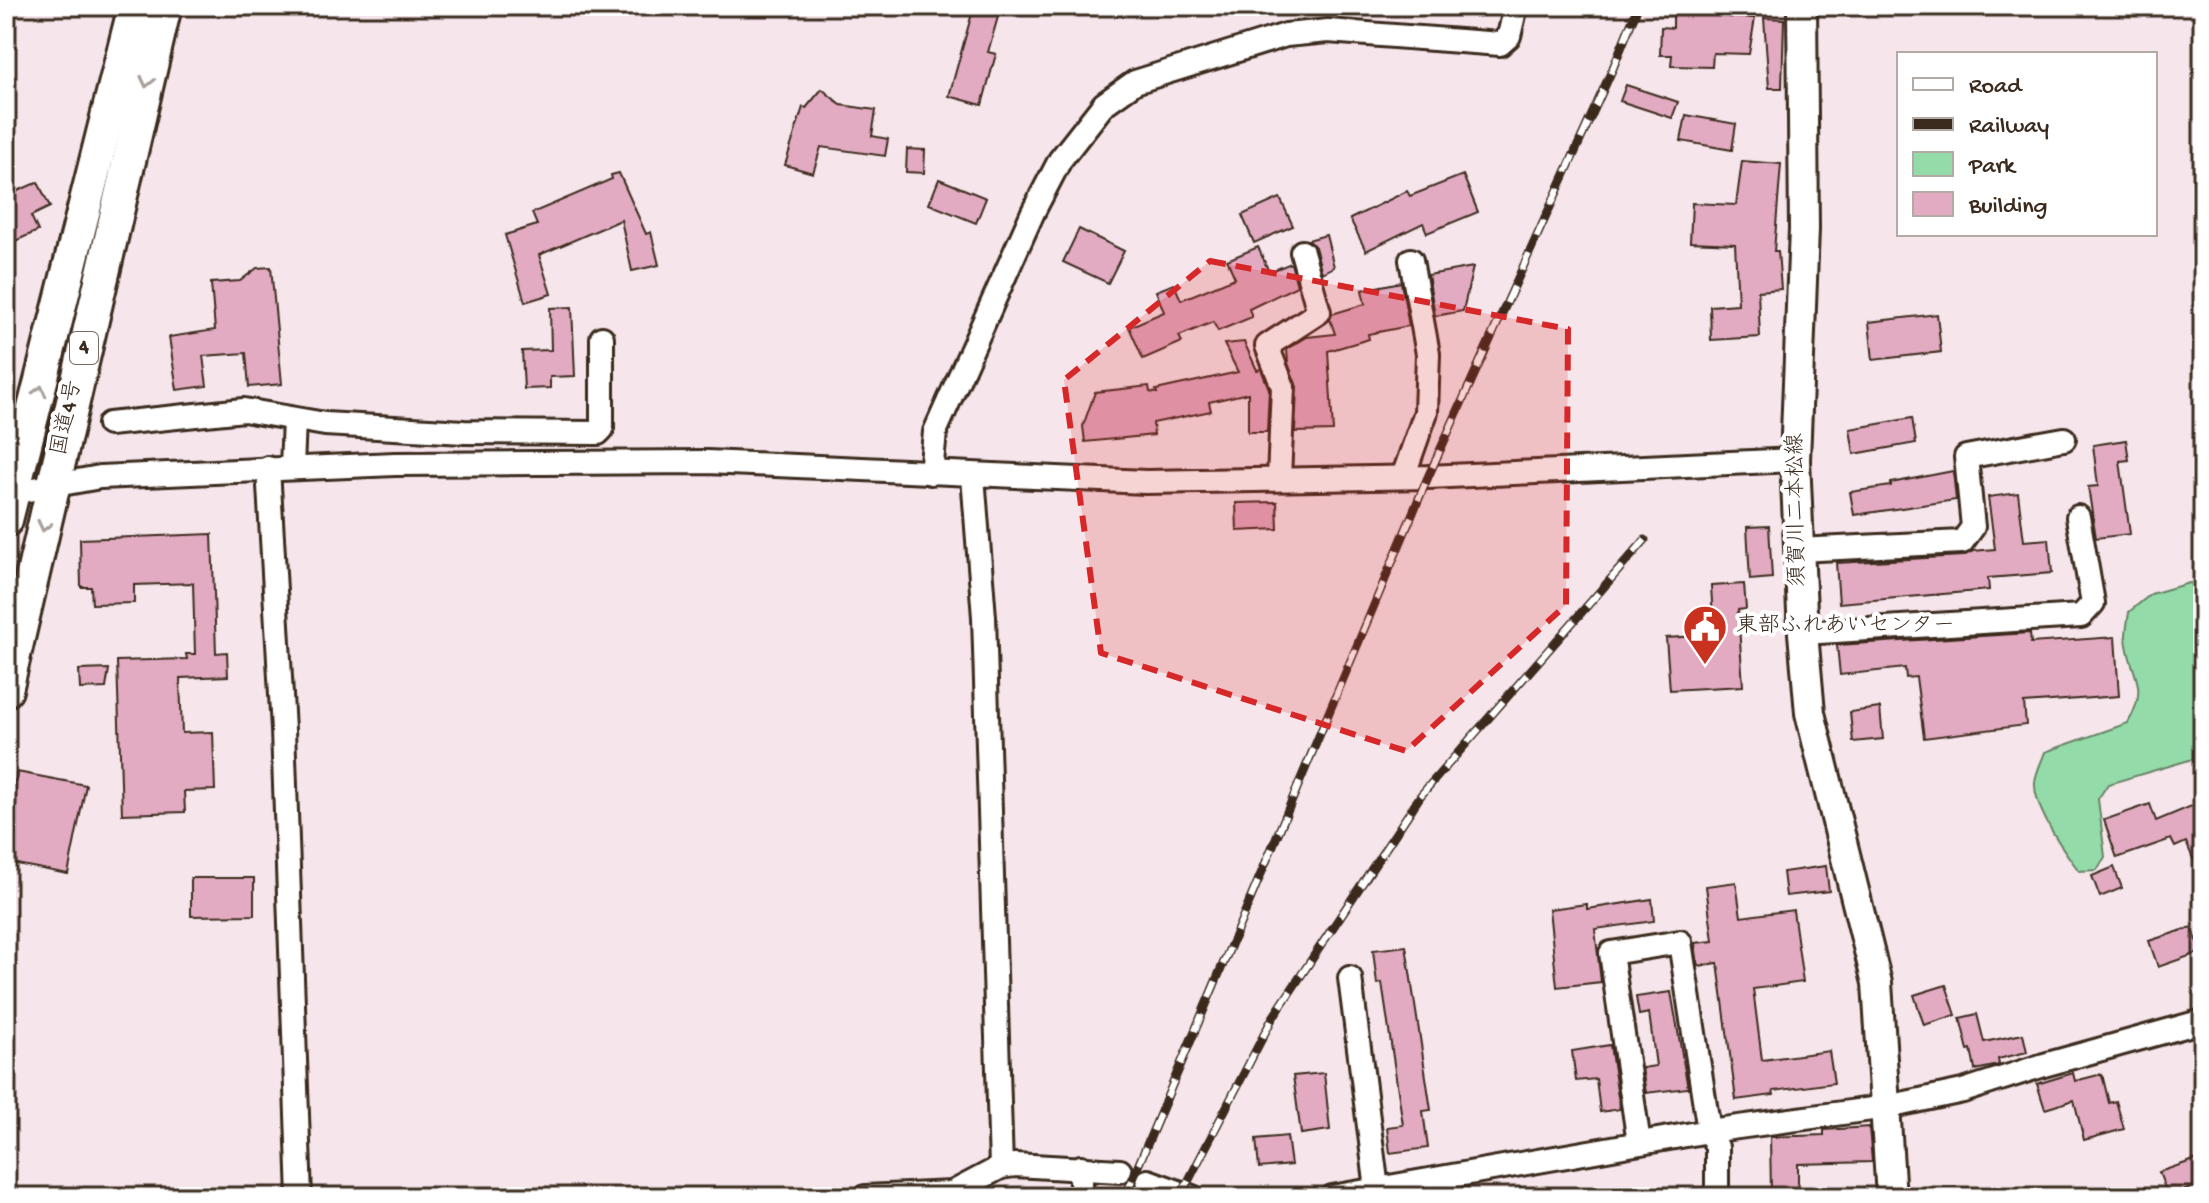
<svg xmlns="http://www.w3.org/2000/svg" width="2209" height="1203" viewBox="0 0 2209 1203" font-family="'Gochi Hand','Klee One',sans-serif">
	<rect width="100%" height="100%" fill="#f6e6ec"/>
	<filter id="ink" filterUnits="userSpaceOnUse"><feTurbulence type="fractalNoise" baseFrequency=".0125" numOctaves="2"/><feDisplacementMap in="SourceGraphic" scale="16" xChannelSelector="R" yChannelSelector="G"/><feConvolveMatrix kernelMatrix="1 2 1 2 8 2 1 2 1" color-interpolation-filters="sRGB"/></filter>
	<g filter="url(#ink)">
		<path fill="#93dba9" stroke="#678264" stroke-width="2" d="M2189 583 2203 585V756L2108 784 2098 799 2105 857 2097 870 2079 871C2064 851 2033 808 2035 782 2036 772 2042 761 2045 752L2128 723C2151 682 2129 676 2126 637 2126 629 2128 620 2129 612L2151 594Z"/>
		<g fill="#e2abc1" stroke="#3b2a1e" stroke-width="2">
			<polygon points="974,6 1001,6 988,52 996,54 982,105 949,96"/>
			<polygon points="1673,7 1729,9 1729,17 1755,18 1749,54 1713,53 1712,67 1671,66 1672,55 1660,55 1661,27 1673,28"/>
			<polygon points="1764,18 1784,19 1782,88 1769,88"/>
			<polygon points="1626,85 1678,102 1672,118 1620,101"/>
			<polygon points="822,89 841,105 876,110 872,136 888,139 885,156 821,147 813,173 785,165 803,107 806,108"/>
			<polygon points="1686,115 1736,124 1732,150 1681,141"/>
			<polygon points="907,149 925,150 924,173 906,172"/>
			<polygon points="1742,161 1781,164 1774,251 1778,251 1781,289 1758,291 1760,337 1711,340 1710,306 1738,304 1735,244 1690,242 1692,203 1736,205"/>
			<polygon points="619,173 646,234 651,232 659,265 632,271 621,220 539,255 551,294 525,302 505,235 537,225 532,213 612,179 611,175"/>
			<polygon points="1463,175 1478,212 1427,233 1423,223 1366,251 1350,219 1407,191 1410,196"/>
			<polygon points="939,179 986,198 976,223 929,204"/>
			<polygon points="38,182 50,207 31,216 38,231 6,245 6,196"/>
			<polygon points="1280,198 1293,226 1254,243 1242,215"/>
			<polygon points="1079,229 1124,251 1108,283 1063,262"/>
			<polygon points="1326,235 1334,267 1322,273 1315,247 1308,240"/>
			<polygon points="1258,247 1269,272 1291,263 1297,286 1249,309 1252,317 1218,331 1213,322 1179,336 1182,342 1143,359 1129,327 1164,312 1156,291 1174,284 1181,300 1235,278 1227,260"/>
			<polygon points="271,267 282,384 249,387 246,353 203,356 207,386 177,390 169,337 215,330 211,283 240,281 257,268"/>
			<polygon points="1473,267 1463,311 1435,316 1428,275"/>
			<polygon points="1401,282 1409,326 1368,334 1369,339 1328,351 1333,431 1295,432 1297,387 1288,363 1287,349 1307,337 1335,334 1330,319 1332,314 1365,304 1362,290"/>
			<polygon points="572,307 575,376 550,377 550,388 524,389 522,351 551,350 550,308"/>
			<polygon points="1937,314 1941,352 1873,360 1869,322"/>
			<polygon points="1244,342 1257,370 1261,369 1269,389 1267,432 1248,432 1248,393 1209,402 1211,411 1153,423 1154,435 1085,442 1083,426 1095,392 1149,386 1150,392 1157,393 1156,390 1238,372 1224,344"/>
			<polygon points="1912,418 1916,443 1854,454 1850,429"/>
			<polygon points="2126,440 2129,460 2120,461 2130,534 2096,538 2088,487 2098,486 2093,445"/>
			<polygon points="1953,471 1956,500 1854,515 1850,492 1891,486 1891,483"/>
			<polygon points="2018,493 2024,541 2049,539 2052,573 1988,578 1989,590 1839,603 1836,563 1963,556 1973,551 1995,549 1988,497"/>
			<polygon points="1277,502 1278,529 1237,531 1236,503"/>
			<polygon points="1769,526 1772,578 1750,580 1747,527"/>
			<polygon points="212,534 216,653 227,652 228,676 180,678 182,733 213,732 215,790 184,791 185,812 122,814 117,661 187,659 186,654 195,654 193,583 134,585 134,603 92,604 91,587 81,587 80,539"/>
			<polygon points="1744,584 1746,609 1738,610 1743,686 1670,690 1666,638 1714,635 1711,586"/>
			<polygon points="2030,633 2031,643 2115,637 2119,696 2024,703 2026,725 1924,738 1916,677 1906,678 1905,668 1840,675 1837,645"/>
			<polygon points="109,669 106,688 80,689 79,670"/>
			<polygon points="1880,708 1883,739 1853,742 1850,712"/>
			<polygon points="17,772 86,785 68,874 6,862 6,827"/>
			<polygon points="2150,804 2156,821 2194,805 2203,828 2203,882 2186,842 2175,847 2171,839 2117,858 2104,820"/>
			<polygon points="1826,866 1829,891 1786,896 1783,872"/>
			<polygon points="2114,867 2122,888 2100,897 2092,876"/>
			<polygon points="191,878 254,878 254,915 191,916"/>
			<polygon points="1736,882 1741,917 1793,910 1803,982 1753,989 1762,1060 1829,1051 1834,1083 1773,1091 1774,1095 1736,1100 1718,963 1698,966 1695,943 1713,941 1706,886"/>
			<polygon points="1652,899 1654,921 1595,929 1601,982 1557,987 1549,909 1587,904 1587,909"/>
			<polygon points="2192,927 2201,952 2158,967 2149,941"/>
			<polygon points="1406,946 1431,1110 1423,1111 1428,1148 1390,1153 1387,1127 1403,1125 1382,983 1377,984 1373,950"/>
			<polygon points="1946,985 1956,1015 1924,1025 1914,995"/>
			<polygon points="1671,992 1688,1088 1646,1093 1642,1068 1656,1066 1649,1013 1639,1015 1636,997"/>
			<polygon points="1977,1014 1984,1042 2023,1034 2027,1052 1998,1059 1999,1065 1975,1070 1971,1049 1968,1050 1960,1018"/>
			<polygon points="1610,1045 1620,1109 1600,1112 1596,1079 1576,1081 1572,1051"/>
			<polygon points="1324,1073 1330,1130 1301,1134 1293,1076"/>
			<polygon points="2073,1073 2075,1081 2102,1074 2109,1103 2116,1101 2124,1129 2084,1140 2074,1100 2045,1109 2037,1084"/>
			<polygon points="1869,1127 1872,1162 1798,1164 1798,1191 1771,1192 1770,1137 1824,1135 1824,1130"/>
			<polygon points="1287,1136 1291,1165 1259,1168 1256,1139"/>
			<polygon points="2203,1157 2203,1184 2168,1196 2159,1172"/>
		</g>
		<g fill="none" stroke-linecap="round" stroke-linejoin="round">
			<g stroke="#3b2a1e" stroke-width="28">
				<g id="minor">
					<polyline points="109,424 244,410 325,424 464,432 598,433 602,429 602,338"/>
					<polyline points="292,467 294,420"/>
					<polyline points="268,468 283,730 300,1197"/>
					<polyline points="931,473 935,432 1033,212 1060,160 1104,104 1135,82 1286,35 1328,31 1500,44 1509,36 1516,6"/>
					<polyline points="973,476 984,617 1001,1167"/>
					<polyline points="1403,477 1426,412 1428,354 1411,260"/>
					<polyline points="1279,478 1283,387 1267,346 1319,312 1302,252"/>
					<polyline points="6,494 100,477 395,464 707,462 1146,482 1428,477 1795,460"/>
					<polyline points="1798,550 1962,542 1973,527 1966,457 2064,439"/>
					<polyline points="1803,633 2081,616 2093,603 2078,517"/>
					<polyline points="1350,978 1377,1189"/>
					<polyline points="1639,1143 1611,953 1680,942 1709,1131 1717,1147 1717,1197"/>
					<polyline points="1148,1181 1192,1197"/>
					<polyline points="865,1197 952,1193 1001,1167 1015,1165 1120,1171"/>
					<polyline points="1081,1197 1081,1167"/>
					<polyline points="1332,1197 1709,1131 1887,1107 1963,1091 2044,1065 2203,1021"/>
				</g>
			</g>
			<g stroke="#3b2a1e" stroke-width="34">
				<polyline id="major" points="1802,6 1804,229 1795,460 1803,633 1810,713 1877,983 1891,1197"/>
			</g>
			<g stroke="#3b2a1e" stroke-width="38">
				<g id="highway">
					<polyline points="6,520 135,6"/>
					<polyline points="6,690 165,6"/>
				</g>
			</g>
			<use href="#minor" stroke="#fff" stroke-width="22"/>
			<use href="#major" stroke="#fff" stroke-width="28"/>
			<use href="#highway" stroke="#fff" stroke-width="32"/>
			<g stroke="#3b2a1e" stroke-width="9">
				<g id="rail">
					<polyline points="1125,1197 1428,477 1613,68 1638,6"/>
					<polyline points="1180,1197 1272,1019 1421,795 1645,540"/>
				</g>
			</g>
			<use href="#rail" stroke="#fff" stroke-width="6" stroke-dasharray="18" stroke-linecap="butt"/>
		</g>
		<defs><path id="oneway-chevron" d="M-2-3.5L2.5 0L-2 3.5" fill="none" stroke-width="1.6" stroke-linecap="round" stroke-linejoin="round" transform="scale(2)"/></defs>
		<g stroke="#a79f9a">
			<use href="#oneway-chevron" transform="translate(147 82) rotate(103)"/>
			<use href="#oneway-chevron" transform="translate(40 391) rotate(-75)"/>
			<use href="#oneway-chevron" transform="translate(44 526) rotate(103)"/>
		</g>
	</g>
	<path fill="#d62828" fill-opacity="0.2" stroke="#d62828" stroke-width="6" stroke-dasharray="16 10" stroke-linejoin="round" d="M1210 261 1568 329 1566 605 1406 751 1101 653 1064 380Z"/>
	<defs>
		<g id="civic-pin" transform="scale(2.3)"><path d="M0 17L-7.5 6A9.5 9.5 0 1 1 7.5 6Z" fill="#c8321e" stroke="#fff"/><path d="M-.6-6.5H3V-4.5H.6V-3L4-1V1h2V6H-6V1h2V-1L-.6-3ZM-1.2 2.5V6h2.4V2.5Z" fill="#fff"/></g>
	</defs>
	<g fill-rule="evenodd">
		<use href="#civic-pin" x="1705" y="627"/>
	</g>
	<g text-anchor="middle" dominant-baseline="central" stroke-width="8" stroke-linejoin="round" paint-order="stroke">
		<rect fill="#fff" stroke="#766a62" stroke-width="2" x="70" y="332" width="28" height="32" rx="6"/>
		<g font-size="20" font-weight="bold" fill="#3b2a1e">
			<text x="84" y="348">4</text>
		</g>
		<g font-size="22" fill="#3b2a1e" stroke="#fff">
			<text transform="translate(68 418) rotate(-78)">国道4号</text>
			<text transform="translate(1798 510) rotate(-91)">須賀川二本松線</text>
		</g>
		<g font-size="22" fill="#3b2a1e" stroke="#fff" text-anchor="start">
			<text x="1736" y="627">東部ふれあいセンター</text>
		</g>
	</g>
	<rect width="2209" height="1203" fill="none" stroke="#fff" stroke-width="32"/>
	<rect x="16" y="16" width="2177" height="1171" fill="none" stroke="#3b2a1e" stroke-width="3" filter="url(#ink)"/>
	<rect x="1897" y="52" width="260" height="184" fill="#ffffff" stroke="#b1aaa5" stroke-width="2"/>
	<rect x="1913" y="78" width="40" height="12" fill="#ffffff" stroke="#b1aaa5" stroke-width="2"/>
	<text x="1969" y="92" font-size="24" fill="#3b2a1e">Road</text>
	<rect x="1913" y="118" width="40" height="12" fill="#3b2a1e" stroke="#b1aaa5" stroke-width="2"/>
	<text x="1969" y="132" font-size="24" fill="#3b2a1e">Railway</text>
	<rect x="1913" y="152" width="40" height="24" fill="#93dba9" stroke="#b1aaa5" stroke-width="2"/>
	<text x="1969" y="172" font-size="24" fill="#3b2a1e">Park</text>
	<rect x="1913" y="192" width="40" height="24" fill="#e2abc1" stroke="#b1aaa5" stroke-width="2"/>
	<text x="1969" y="212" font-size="24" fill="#3b2a1e">Building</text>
</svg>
